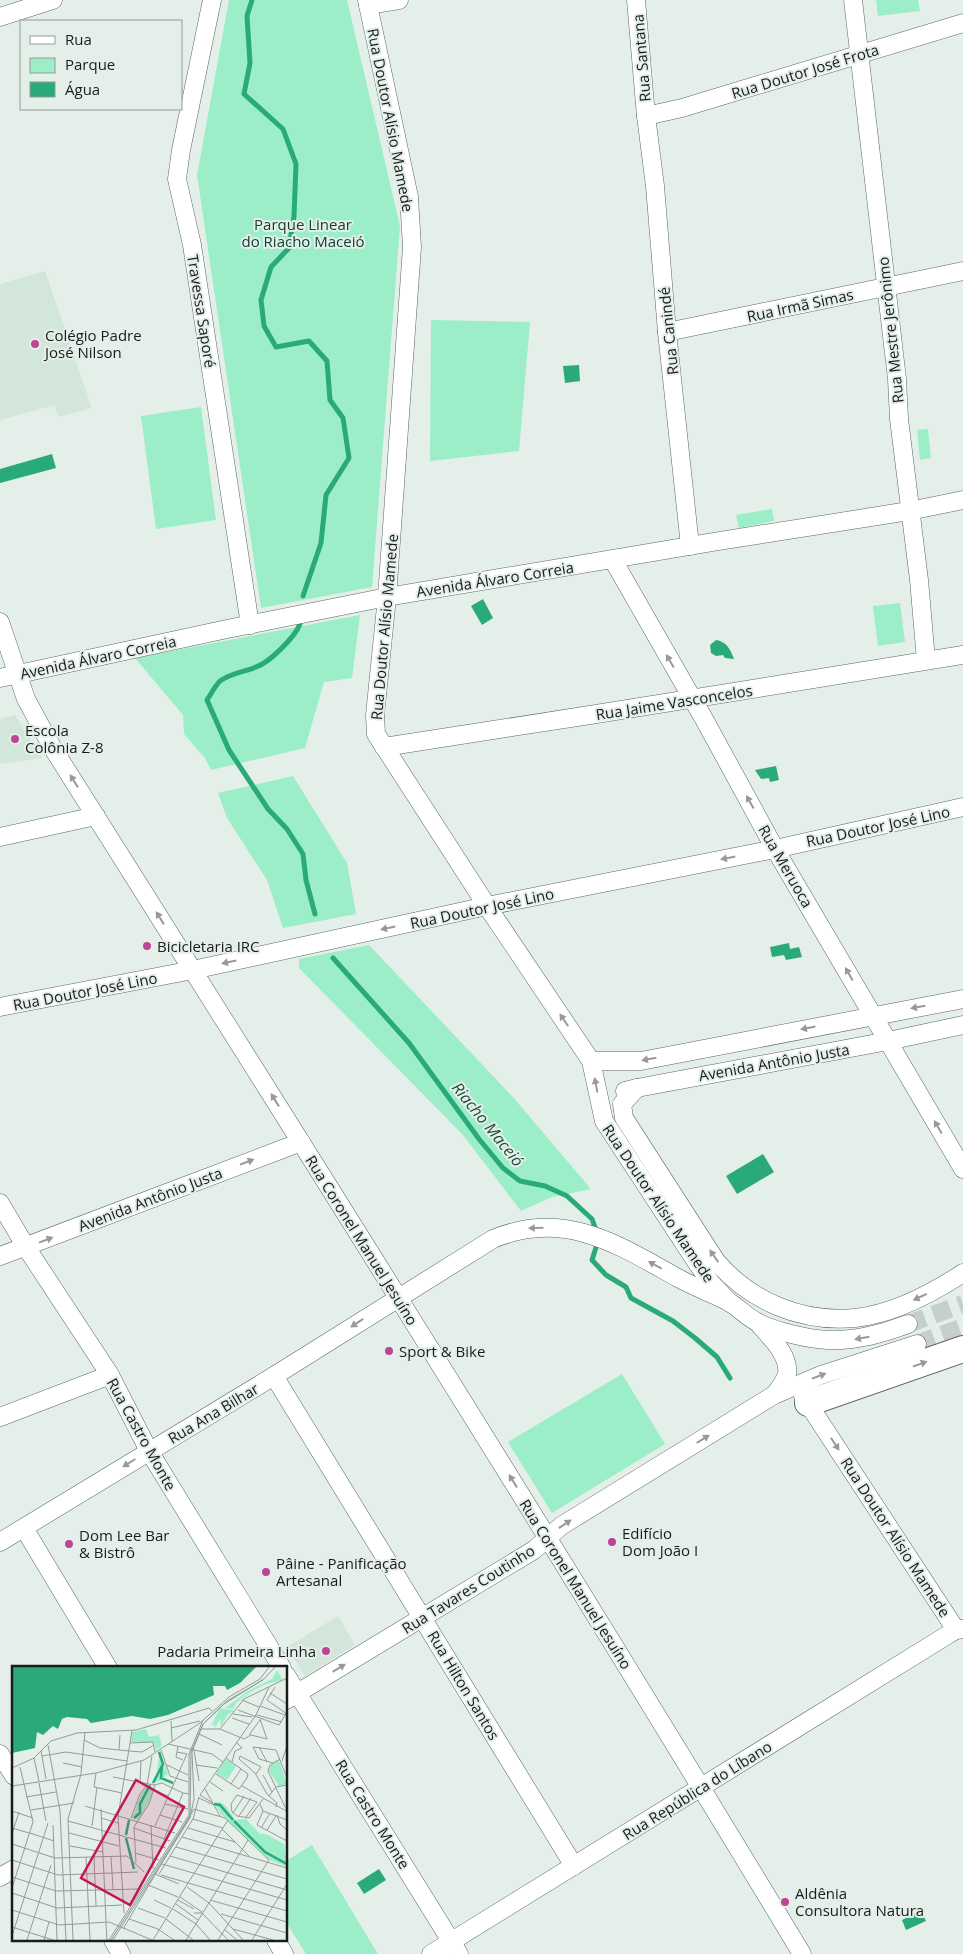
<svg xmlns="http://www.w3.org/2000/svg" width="963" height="1954" viewBox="0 0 963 1954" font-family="'Open Sans',sans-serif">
	<rect width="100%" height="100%" fill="#e4efe9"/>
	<g fill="#d3e6dc">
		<polygon points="45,271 92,408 58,417 55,405 0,420 0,284"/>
		<polygon points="15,715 42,758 0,764 0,719"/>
		<polygon points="338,1616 355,1645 305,1676 287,1647"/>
	</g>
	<g fill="#9beec7">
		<polygon points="229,0 347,0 400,226 372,587 261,608 197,175"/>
		<polygon points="876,0 918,0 920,11 878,16"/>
		<polygon points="431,320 530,322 519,451 430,461"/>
		<polygon points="201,407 216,520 156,529 141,416"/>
		<polygon points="928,429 931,458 920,460 917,430"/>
		<polygon points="772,509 774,521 739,528 736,515"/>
		<polygon points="900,603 905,642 878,646 873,606"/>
		<polygon points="360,615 352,678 324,682 305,748 211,770 205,758 184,734 183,715 135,658"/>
		<polygon points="293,776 347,863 356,914 283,928 267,880 227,818 218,793"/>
		<polygon points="369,945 511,1095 591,1189 552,1197 521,1211 463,1135 299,968 299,959"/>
		<polygon points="622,1374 665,1444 552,1513 508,1442"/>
		<polygon points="312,1845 378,1954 306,1954 286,1922 286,1861"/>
	</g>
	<g fill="#2aaa7b">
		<polygon points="579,365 580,381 565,383 563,366"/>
		<polygon points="52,454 56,468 0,483 0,469"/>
		<polygon points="483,599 493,618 482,625 471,606"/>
		<path d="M716 640C726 641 731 650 734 659L725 658 723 655 716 656 711 653 710 645Z"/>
		<polygon points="776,766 779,780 770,782 769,778 761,779 755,770"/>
		<polygon points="789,943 790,949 799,947 802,957 786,960 784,955 772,957 770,947"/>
		<polygon points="763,1154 774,1172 737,1194 726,1176"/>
		<polygon points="379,1869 386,1880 364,1894 357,1883"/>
		<polygon points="921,1911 926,1921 906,1930 902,1920"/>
	</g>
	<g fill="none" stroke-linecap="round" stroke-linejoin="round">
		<g stroke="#2aaa7b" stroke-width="5">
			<polyline points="252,0 247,16 250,63 244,94 283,129 296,164 294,216 289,248 271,267 261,300 264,326 276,347 309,341 327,361 330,400 343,418 349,458 326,495 321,543 303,596"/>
			<path d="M300 624C295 637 269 663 256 667 244 672 231 673 220 681 215 686 211 694 207 700L229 750 268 809 287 829 303 854 306 880 315 914"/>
			<polyline points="333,958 409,1043 479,1139 503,1168 520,1181 545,1186 567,1196 592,1219 597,1233"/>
			<polyline points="598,1241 592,1260 606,1275 626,1287 631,1298 673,1321 695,1338 717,1357 730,1378"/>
		</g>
		<g stroke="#c6cfca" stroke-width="18" stroke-dasharray="18 9" stroke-linecap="butt">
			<polyline points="908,1324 963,1304"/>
			<polyline points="917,1344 963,1327"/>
		</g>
		<g stroke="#5c6661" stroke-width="19">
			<g id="minor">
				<polyline points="212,0 181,150 177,179 192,245 250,625"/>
				<polyline points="367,0 409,197 412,247 387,597 375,715 376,734 487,906 591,1061 604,1121 697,1263 711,1283 730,1303"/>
				<polyline points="636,0 646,116 655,186 667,332 690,546"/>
				<polyline points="853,0 897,379 899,419 919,580 926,660"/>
				<polyline points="368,5 399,0"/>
				<polyline points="0,17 53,0"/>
				<polyline points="646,116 682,108 963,23"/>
				<polyline points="667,332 963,271"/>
				<polyline points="613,560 704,719 775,849 963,1169"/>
				<path d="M0 622 26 699 52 747C305 1148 557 1548 802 1954"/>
				<polyline points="0,678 227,629 387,597 713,542 909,511 963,500"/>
				<polyline points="384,747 590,715 963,655"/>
				<polyline points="0,837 96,816"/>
				<polyline points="0,1007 193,970 487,906 775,849 963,807"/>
				<polyline points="591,1061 641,1061 963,999"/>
				<path d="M637 1088 622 1104 624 1118 716 1261C750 1301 801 1323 855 1318 893 1314 931 1294 963 1273"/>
				<polyline points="625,1091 637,1088 888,1041 963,1025"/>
				<polyline points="0,1203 26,1247 110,1375 149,1451 282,1668"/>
				<polyline points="0,1256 301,1142"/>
				<path d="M758 1323C769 1336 790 1355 787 1374 785 1382 779 1389 774 1395"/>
				<polyline points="274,1376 574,1866"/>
				<polyline points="803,1396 956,1630"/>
				<polyline points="0,1417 110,1375"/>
				<polyline points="24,1528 108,1668"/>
				<path d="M0 1542 274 1376 493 1239C564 1209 617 1244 678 1278 694 1287 712 1293 729 1302 739 1308 747 1317 757 1322 774 1331 808 1339 827 1340 856 1341 881 1334 908 1324"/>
				<polyline points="286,1675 459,1954"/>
				<polyline points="286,1700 534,1550 561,1526 774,1395 821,1375 917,1344"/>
				<polyline points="0,1754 14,1776"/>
				<polyline points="0,1877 14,1869"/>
				<polyline points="113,1940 121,1954"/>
				<polyline points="276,1940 284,1954"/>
				<polyline points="431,1954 949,1634 956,1630 963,1629"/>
			</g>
		</g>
		<g stroke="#5c6661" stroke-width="28">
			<polyline id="highway" points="808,1403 963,1349"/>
		</g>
		<use href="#minor" stroke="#fff" stroke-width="18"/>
		<use href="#highway" stroke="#fff" stroke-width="26"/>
	</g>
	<defs><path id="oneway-solid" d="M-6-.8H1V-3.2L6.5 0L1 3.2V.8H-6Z" transform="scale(1.25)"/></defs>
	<g fill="#989998">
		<use href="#oneway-solid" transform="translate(670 661) rotate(-120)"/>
		<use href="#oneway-solid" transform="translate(74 781) rotate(-122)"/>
		<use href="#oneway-solid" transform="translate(750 802) rotate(-119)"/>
		<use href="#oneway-solid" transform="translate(728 858) rotate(169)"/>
		<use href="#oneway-solid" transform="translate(160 918) rotate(-122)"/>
		<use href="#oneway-solid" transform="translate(388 928) rotate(168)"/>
		<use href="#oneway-solid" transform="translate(229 962) rotate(168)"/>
		<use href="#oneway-solid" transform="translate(849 974) rotate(-120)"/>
		<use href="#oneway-solid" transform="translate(918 1007) rotate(170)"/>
		<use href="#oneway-solid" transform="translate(564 1020) rotate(-124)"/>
		<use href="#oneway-solid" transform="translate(808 1028) rotate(169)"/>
		<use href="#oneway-solid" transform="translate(649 1059) rotate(170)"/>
		<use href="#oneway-solid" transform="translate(596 1085) rotate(-101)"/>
		<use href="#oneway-solid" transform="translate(275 1100) rotate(-122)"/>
		<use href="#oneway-solid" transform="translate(938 1127) rotate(-120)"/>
		<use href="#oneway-solid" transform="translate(247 1162) rotate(-21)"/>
		<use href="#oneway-solid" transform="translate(536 1228) rotate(178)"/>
		<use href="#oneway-solid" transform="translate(46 1240) rotate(-21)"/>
		<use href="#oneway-solid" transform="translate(714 1256) rotate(-125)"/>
		<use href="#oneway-solid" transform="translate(655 1265) rotate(-151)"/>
		<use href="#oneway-solid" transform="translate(920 1297) rotate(155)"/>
		<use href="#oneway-solid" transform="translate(357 1323) rotate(147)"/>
		<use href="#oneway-solid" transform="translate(862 1338) rotate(170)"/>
		<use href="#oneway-solid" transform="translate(920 1364) rotate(-19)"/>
		<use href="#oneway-solid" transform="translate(819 1376) rotate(-21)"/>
		<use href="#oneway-solid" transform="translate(703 1439) rotate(-32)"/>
		<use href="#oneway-solid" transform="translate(835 1444) rotate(57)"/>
		<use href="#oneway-solid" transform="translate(129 1463) rotate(148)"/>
		<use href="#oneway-solid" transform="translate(513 1481) rotate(-122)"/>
		<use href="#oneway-solid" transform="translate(565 1524) rotate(-34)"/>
		<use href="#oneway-solid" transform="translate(339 1668) rotate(-31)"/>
	</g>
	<g fill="#bf4496" stroke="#e4efe9" stroke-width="2">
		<circle cx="35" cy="344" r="5"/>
		<circle cx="15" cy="739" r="5"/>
		<circle cx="147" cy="946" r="5"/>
		<circle cx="389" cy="1351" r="5"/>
		<circle cx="612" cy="1542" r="5"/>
		<circle cx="69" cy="1544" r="5"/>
		<circle cx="266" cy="1572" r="5"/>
		<circle cx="326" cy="1651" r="5"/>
		<circle cx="785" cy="1902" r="5"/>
	</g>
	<g text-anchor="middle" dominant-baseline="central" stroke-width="4" stroke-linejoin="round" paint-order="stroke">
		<g font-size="15" fill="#191c1a" stroke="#e4efe9">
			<text transform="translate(641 58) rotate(-95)">Rua Santana</text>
			<text transform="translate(805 71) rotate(-17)">Rua Doutor José Frota</text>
			<text transform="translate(391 120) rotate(79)">Rua Doutor Alísio Mamede</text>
			<text transform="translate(800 305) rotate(-12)">Rua Irmã Simas</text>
			<text transform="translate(202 311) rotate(81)">Travessa Saporé</text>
			<text transform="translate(890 330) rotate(-96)">Rua Mestre Jerônimo</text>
			<text transform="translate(668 331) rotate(-96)">Rua Canindé</text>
			<text transform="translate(495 579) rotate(-9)">Avenida Álvaro Correia</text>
			<text transform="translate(384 627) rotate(-85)">Rua Doutor Alísio Mamede</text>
			<text transform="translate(98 657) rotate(-12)">Avenida Álvaro Correia</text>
			<text transform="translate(674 702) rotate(-9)">Rua Jaime Vasconcelos</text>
			<text transform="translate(878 826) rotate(-12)">Rua Doutor José Lino</text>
			<text transform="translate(786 866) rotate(60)">Rua Meruoca</text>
			<text transform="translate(482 908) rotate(-12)">Rua Doutor José Lino</text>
			<text transform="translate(85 991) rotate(-11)">Rua Doutor José Lino</text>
			<text transform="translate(774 1062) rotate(-10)">Avenida Antônio Justa</text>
			<text transform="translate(150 1199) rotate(-21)">Avenida Antônio Justa</text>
			<text transform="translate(659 1203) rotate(56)">Rua Doutor Alísio Mamede</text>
			<text transform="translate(362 1240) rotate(58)">Rua Coronel Manuel Jesuíno</text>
			<text transform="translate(213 1413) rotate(-31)">Rua Ana Bilhar</text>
			<text transform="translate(142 1434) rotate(61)">Rua Castro Monte</text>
			<text transform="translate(896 1537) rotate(57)">Rua Doutor Alísio Mamede</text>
			<text transform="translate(576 1584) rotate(58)">Rua Coronel Manuel Jesuíno</text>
			<text transform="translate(468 1589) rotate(-32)">Rua Tavares Coutinho</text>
			<text transform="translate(464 1685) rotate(59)">Rua Hilton Santos</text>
			<text transform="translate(697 1790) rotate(-32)">Rua República do Líbano</text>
			<text transform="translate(373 1814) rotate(58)">Rua Castro Monte</text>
		</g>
		<g font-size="15" fill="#0f422e" stroke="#e4efe9">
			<text x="303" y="224">Parque Linear<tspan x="303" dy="17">do Riacho Maceió</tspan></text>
		</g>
		<g font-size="15" fill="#191c1a" stroke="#e4efe9" text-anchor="start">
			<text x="45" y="335">Colégio Padre<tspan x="45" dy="17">José Nilson</tspan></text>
			<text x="25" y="730">Escola<tspan x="25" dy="17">Colônia Z-8</tspan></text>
			<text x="157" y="946">Bicicletaria IRC</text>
			<text x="399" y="1351">Sport &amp; Bike</text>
			<text x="622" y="1533">Edifício<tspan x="622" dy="17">Dom João I</tspan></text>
			<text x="79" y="1535">Dom Lee Bar<tspan x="79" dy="17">&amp; Bistrô</tspan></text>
			<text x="276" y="1563">Pâine - Panificação<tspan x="276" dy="17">Artesanal</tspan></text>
			<text x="316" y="1651" text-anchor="end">Padaria Primeira Linha</text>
			<text x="795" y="1893">Aldênia<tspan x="795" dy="17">Consultora Natura</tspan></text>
		</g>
		<g font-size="16" font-style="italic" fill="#1b4c38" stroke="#e4efe9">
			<text transform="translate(488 1124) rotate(51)">Riacho Maceió</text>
		</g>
	</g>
	<g transform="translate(12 1666)">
		<rect width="275" height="275" fill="#e4efe9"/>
		<path d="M265 4 271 14 254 18 233 29 222 37 220 42 222 37 233 30 239 27 224 37 221 43 213 42 236 25 260 13ZM208 42 223 45 216 48 209 61 208 53 203 62 202 58 199 60ZM134 63 137 71 147 69 150 80 144 84 142 76H119L120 66ZM148 85 156 108 151 112 161 117 150 114 139 118 144 112ZM214 93 224 100 215 114 204 107ZM267 94 275 118 267 120 257 105 259 99ZM136 119 142 122 137 136 126 154 120 152 129 128ZM207 136 214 140 223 154 234 153 248 168H254L272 178 275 201 258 194 209 148 202 137Z" fill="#9beec7"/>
		<path d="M0 1H244L228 17 215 24 213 20H201L202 29 156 49 138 53 120 50 79 57 75 53 55 51 50 53 46 63 41 60 31 69 25 66 23 82 0 87Z" fill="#2aaa7b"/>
		<path fill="none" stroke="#2aaa7b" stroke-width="2.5" d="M150 99 149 112 161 117M141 117 151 98 147 86M202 138 208 139 221 154M122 152 128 147V138L138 119M222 155 253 186 275 198M114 169 117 154M114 172 122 203"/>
		<path fill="none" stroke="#939b96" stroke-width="1" d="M263 21 255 34 275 48M258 27 275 38M230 34 247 41M248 40 273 49M226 44 267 59 275 46M221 48 240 51M245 49 270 56M220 52 237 58M159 55 160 75M159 62 188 55M189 63H208L232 73 239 69 255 73 248 53M208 63 232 33 275 12M187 68 210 79M237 69 248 54M72 74 88 82 117 85 130 86 142 79M118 77 141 76 143 86M156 78 200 88 211 96M36 79 48 145 54 274M166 80 164 91 171 94M247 81 255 96M107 84 108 69M149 84 158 110 176 116M182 84 187 115M29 85 34 113M30 90 54 86 115 95M228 90 227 93 243 107 255 128 265 137 264 141M228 90 249 101 244 108M22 92 27 115M268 93 258 99 256 105 275 145M270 95 275 80M220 96 223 85 230 82 224 76M51 97 70 101M261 97 247 93 241 81 264 84 275 112M155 99 176 109M184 99 205 102M0 102 22 92 39 75 65 67 124 64 197 42 200 45M84 107 82 121 110 127M204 108 227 123 235 112 236 108 214 92M251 109 260 126M101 111 142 119 150 117 171 127M128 116 129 95M198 116 211 125M27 117 34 155M219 118 229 103M0 120 84 107 132 94 188 57 217 31 248 13 257 1M230 120 274 145M193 123 208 150M142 124 156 130M188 129 244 49 257 21M188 129 201 137M257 130 264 121 275 119M14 131 44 126M187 132 202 139M153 138 176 143M248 138 251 145 275 154M73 140 163 167M89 143 94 256M19 144 62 137M0 145 21 152M251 145 245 159 275 175M221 147 232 130M148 149 170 156M265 149 268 158 275 164M227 150 239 132M234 151 245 136 225 129 219 138 220 146 225 150 237 152 251 133M89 152 106 157M119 152 128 128 135 119 140 90M181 153 211 162M56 155 154 182M41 159 45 274M139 159 141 203M80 160 85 121M143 160 175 88 165 86M0 162 17 167M122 162 158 175M176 162 223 176M249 162 258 147M210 163 237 190M255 164 264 150M18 167 42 175M57 167 107 180M0 168 7 146M170 171 275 202M152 173 171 127 177 128M0 178 43 192 115 190 132 206M58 180 91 186M164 181 275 213M123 187 147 194M158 190 275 224M74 191 78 274M82 191 84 240M99 191 101 223M0 194 46 209 126 206M124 197 122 161 137 138 143 119M150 198 275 234M143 208 167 218M147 208 181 153 187 131M149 209 176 217M0 211 44 225 128 223M176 217 216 154M136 219 166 231M175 221 197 237 231 274M0 222 21 156 8 101M0 227 45 242 110 239M168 231 190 246M142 234 159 242M166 234 182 243M198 234 275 256M164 238 186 254M126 242 153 252M161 243 184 258 198 274M0 244 47 259 97 256 140 274M112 247 106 150 120 65M182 247H190L216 274M209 248 275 267M117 253 146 263 162 274M154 253 181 274M94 257 95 274M0 261 41 274M111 263 182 143 213 152 257 194 206 274M221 263 261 274M213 264 225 274M0 270 36 157M15 274 39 199M32 274 37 256M61 274 56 153 69 108 73 66M97 274 177 149V88L191 54M99 274 178 150 179 86 191 58 215 35 251 14M101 274 178 152 182 133 180 86 191 58 212 38 252 13 263 1M141 274 176 217 275 245M174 274 236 174M240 274 275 218"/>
		<path fill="#c2185b" fill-opacity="0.15" stroke="#c2185b" stroke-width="2.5" d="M124 114 172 141 118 239 69 212Z"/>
		<rect width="275" height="275" fill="none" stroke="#191c1a" stroke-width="2.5"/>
	</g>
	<rect x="20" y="20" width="162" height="90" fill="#e4efe9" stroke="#939b96"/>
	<rect x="30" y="36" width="25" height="8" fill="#ffffff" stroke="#939b96"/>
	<text x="65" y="45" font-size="15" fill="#191c1a">Rua</text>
	<rect x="30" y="58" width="25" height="15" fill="#9beec7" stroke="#939b96"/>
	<text x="65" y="70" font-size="15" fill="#191c1a">Parque</text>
	<rect x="30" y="82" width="25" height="15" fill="#2aaa7b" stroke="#939b96"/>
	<text x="65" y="95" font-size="15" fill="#191c1a">Água</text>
</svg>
